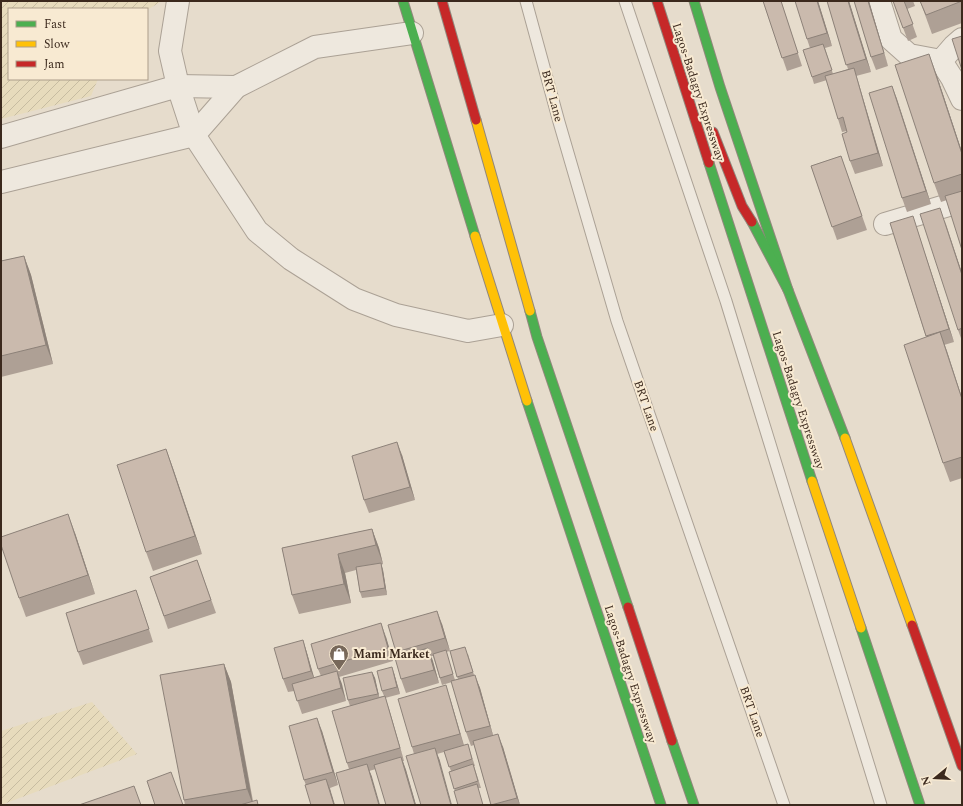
<svg xmlns="http://www.w3.org/2000/svg" width="963" height="806" viewBox="0 0 963 806" font-family="Spectral,serif">
	<defs>
		<pattern id="farmland-furrows" width="10" height="10" patternUnits="userSpaceOnUse"><rect width="10" height="10" fill="#e7dbbc"/><path d="M-1 1l2-2M0 10L10 0M9 11l2-2" fill="none" stroke="#c7bca1"/></pattern>
	</defs>
	<rect width="100%" height="100%" fill="#e6dccc"/>
	<g fill="url(#farmland-furrows)">
		<polygon points="1,1 162,1 147,10 9,9 9,79 98,79 91,96 1,119"/>
		<polygon points="92,702 137,754 1,805 1,731"/>
	</g>
	<g fill="none" stroke-linecap="round" stroke-linejoin="round">
		<g stroke="#aba195" stroke-width="13">
			<g id="lane">
				<polyline points="526,1 559,122 617,321 784,805"/>
				<polyline points="625,1 726,301 881,805"/>
			</g>
		</g>
		<g stroke="#aba195" stroke-width="24">
			<g id="street">
				<polyline points="178,1 170,51 178,86 194,135 257,231 291,259 354,299 396,315 468,331 502,325"/>
				<polyline points="879,1 891,39 909,55 941,61 952,78 962,99"/>
				<polyline points="941,61 954,46 962,39"/>
				<polyline points="1,137 178,86 236,87"/>
				<polyline points="1,182 194,135 236,87 315,47 412,33"/>
				<polyline points="885,224 962,201"/>
			</g>
		</g>
		<g stroke="#91877c" stroke-width="11">
			<g id="fast">
				<polyline points="403,1 475,236"/>
				<polyline points="694,1 720,87 788,290 845,438"/>
				<polyline points="709,163 812,481"/>
				<polyline points="752,222 788,290"/>
				<polyline points="530,311 537,337 628,607"/>
				<polyline points="527,401 661,805"/>
				<polyline points="861,628 920,805"/>
				<polyline points="672,741 694,805"/>
			</g>
		</g>
		<g stroke="#91877c" stroke-width="11">
			<g id="slow">
				<polyline points="476,120 530,311"/>
				<polyline points="475,236 527,401"/>
				<polyline points="845,438 912,625"/>
				<polyline points="812,481 861,628"/>
			</g>
		</g>
		<g stroke="#91877c" stroke-width="11">
			<g id="jam">
				<polyline points="442,1 476,120"/>
				<polyline points="657,1 709,163"/>
				<polyline points="713,132 742,206 752,222"/>
				<polyline points="628,607 672,741"/>
				<polyline points="912,625 962,766"/>
			</g>
		</g>
		<use href="#lane" stroke="#eee8de" stroke-width="11"/>
		<use href="#street" stroke="#eee8de" stroke-width="22"/>
		<use href="#fast" stroke="#4caf50" stroke-width="9"/>
		<use href="#slow" stroke="#ffc107" stroke-width="9"/>
		<use href="#jam" stroke="#c62828" stroke-width="9"/>
	</g>
	<g fill="#aea095">
		<polygon points="763,1 781,1 802,66 787,71"/>
		<polygon points="818,1 832,46 825,48 833,74 848,69 827,1 849,1 871,72 856,76 883,166 855,174 850,161 847,131 842,132 838,119 827,80 814,84 812,77 810,48 807,39"/>
		<polygon points="854,1 869,1 888,66 876,70 871,57"/>
		<polygon points="893,1 913,1 915,6 907,9 917,37 908,41"/>
		<polygon points="920,1 962,1 962,23 932,34"/>
		<polygon points="936,73 962,152 962,250 947,200 941,202 934,183"/>
		<polygon points="892,86 931,204 907,212 902,198"/>
		<polygon points="841,156 867,230 837,240 811,166"/>
		<polygon points="945,221 962,273 962,341 958,330"/>
		<polygon points="890,223 917,229 954,342 944,345 962,398 962,478 950,482 943,463 926,337"/>
		<polygon points="24,256 31,275 53,364 1,377 1,261"/>
		<polygon points="166,449 202,554 153,571 146,552"/>
		<polygon points="402,455 415,500 369,513 364,500"/>
		<polygon points="372,529 379,548 383,564 381,565 383,570 387,595 362,598 360,592 356,570 345,573 351,603 299,614 292,595 282,548"/>
		<polygon points="75,533 95,594 26,617 19,598"/>
		<polygon points="197,560 216,613 168,629 150,577"/>
		<polygon points="141,604 153,642 83,665 78,652"/>
		<polygon points="442,624 450,651 446,652 455,680 458,679 450,651 468,654 474,675 480,688 493,735 503,747 520,805 491,805 474,745 471,746 466,732 452,682 442,685 433,656 431,656 439,683 406,693 401,679 397,657 396,652"/>
		<polygon points="386,637 393,661 339,677 346,701 302,714 294,691 288,692 283,679 303,640 307,653 314,678 321,676 318,669"/>
		<polygon points="224,664 231,682 253,801 259,805 185,805 184,800"/>
		<polygon points="372,672 375,678 379,697 384,696 382,691 394,673 400,694 385,698 389,709 404,761 403,761 406,770 416,805 386,805 376,769 369,771 372,777 349,769 347,763 350,706 348,700"/>
		<polygon points="450,698 464,745 468,744 470,751 475,766 474,766 481,788 478,788 455,790 449,772 451,771 444,752 437,754 440,761 414,754 412,747"/>
		<polygon points="322,731 338,785 330,788 331,792 306,785 304,780"/>
	</g>
	<g fill="#8d8279">
		<polygon points="817,1 818,1 832,46 827,33"/>
		<polygon points="848,1 849,1 871,72 866,59"/>
		<polygon points="868,1 869,1 888,66"/>
		<polygon points="929,54 936,73 962,152 962,154"/>
		<polygon points="854,68 858,81 883,166 878,153"/>
		<polygon points="892,86 897,99 931,204 926,191"/>
		<polygon points="940,208 962,273 962,275"/>
		<polygon points="913,216 917,229 954,342 949,329"/>
		<polygon points="24,256 31,275 53,364 46,345"/>
		<polygon points="940,332 947,351 962,398 962,399"/>
		<polygon points="397,442 402,455 415,500 410,487"/>
		<polygon points="166,449 173,468 202,554 195,536"/>
		<polygon points="68,514 75,533 95,594 88,575"/>
		<polygon points="372,529 379,548 383,564 376,545"/>
		<polygon points="338,554 345,573 351,603 344,584"/>
		<polygon points="381,563 383,570 387,595 385,588"/>
		<polygon points="437,611 442,624 450,651 445,638"/>
		<polygon points="381,623 386,637 393,661 388,648"/>
		<polygon points="303,640 307,653 316,684 311,671"/>
		<polygon points="428,648 433,661 439,683 434,670"/>
		<polygon points="224,664 231,682 253,805 247,789"/>
		<polygon points="392,667 394,673 400,694 397,687"/>
		<polygon points="337,671 342,684 346,701 341,688"/>
		<polygon points="372,672 375,678 380,700 378,694"/>
		<polygon points="475,675 480,688 494,739 490,726"/>
		<polygon points="446,685 450,698 464,747 460,734"/>
		<polygon points="385,696 389,709 404,761 400,748"/>
		<polygon points="317,718 322,731 338,785 333,772"/>
		<polygon points="498,734 503,747 520,805 517,798"/>
		<polygon points="435,748 440,761 452,805 451,805"/>
		<polygon points="401,757 406,770 416,805 415,805"/>
		<polygon points="367,764 372,777 380,805 379,805"/>
		<polygon points="326,779 331,792 335,805 334,805"/>
	</g>
	<g fill="#cabaad" stroke="#8d8279">
		<polygon points="763,1 781,1 798,53 782,58"/>
		<polygon points="795,1 817,1 827,33 807,39"/>
		<polygon points="827,1 848,1 866,59 846,65"/>
		<polygon points="854,1 868,1 884,53 871,57"/>
		<polygon points="893,1 904,1 913,24 903,28"/>
		<polygon points="920,1 962,1 926,15"/>
		<polygon points="962,36 962,70 952,39"/>
		<polygon points="823,44 832,70 812,77 803,50"/>
		<polygon points="929,54 962,154 962,174 934,183 895,65"/>
		<polygon points="854,68 878,153 850,161 842,134 847,132 843,117 838,119 825,76"/>
		<polygon points="892,86 926,191 902,198 869,93"/>
		<polygon points="841,156 862,216 832,227 811,166"/>
		<polygon points="962,191 962,250 945,196"/>
		<polygon points="940,208 962,275 962,328 958,330 920,214"/>
		<polygon points="913,216 949,329 926,336 890,223"/>
		<polygon points="24,256 46,345 1,356 1,261"/>
		<polygon points="940,332 962,399 962,457 943,463 904,345"/>
		<polygon points="397,442 410,487 364,500 352,456"/>
		<polygon points="166,449 195,536 146,552 117,465"/>
		<polygon points="68,514 88,575 19,598 1,545 1,537"/>
		<polygon points="372,529 376,545 338,554 344,584 292,595 282,548"/>
		<polygon points="197,560 211,600 164,616 150,577"/>
		<polygon points="381,563 385,588 360,592 356,567"/>
		<polygon points="136,590 149,629 78,652 66,613"/>
		<polygon points="437,611 445,638 396,652 388,625"/>
		<polygon points="381,623 388,648 318,669 311,644"/>
		<polygon points="303,640 311,671 283,679 274,648"/>
		<polygon points="465,647 473,672 457,677 450,651"/>
		<polygon points="428,648 434,670 401,679 395,658"/>
		<polygon points="446,650 453,674 440,678 433,654"/>
		<polygon points="224,664 247,789 184,800 160,675"/>
		<polygon points="392,667 397,687 382,691 377,671"/>
		<polygon points="337,671 341,688 297,701 292,684"/>
		<polygon points="372,672 378,694 348,700 343,678"/>
		<polygon points="475,675 490,726 466,732 451,681"/>
		<polygon points="446,685 460,734 412,747 398,699"/>
		<polygon points="385,696 400,748 347,763 332,711"/>
		<polygon points="317,718 333,772 304,780 289,726"/>
		<polygon points="498,734 517,798 491,805 473,741"/>
		<polygon points="468,744 472,759 449,767 444,751"/>
		<polygon points="435,748 451,805 421,805 406,756"/>
		<polygon points="401,757 415,805 386,805 374,765"/>
		<polygon points="367,764 379,805 345,805 336,773"/>
		<polygon points="473,764 478,781 454,789 449,772"/>
		<polygon points="171,772 183,805 155,805 147,781"/>
		<polygon points="326,779 334,805 311,805 305,785"/>
		<polygon points="477,784 483,805 458,805 454,791"/>
		<polygon points="134,786 141,805 79,805"/>
		<polygon points="257,800 258,805 240,805"/>
	</g>
	<defs>
		<g id="shop-pin" transform="scale(1)"><path d="M0 17L-7.5 6A9.5 9.5 0 1 1 7.5 6Z" fill="#77685a" stroke="#f8ead2"/><path d="M-5-2.5h2.3a2.7 3.5 0 0 1 5.4 0H5L5.5 6h-11ZM-1.5-2.5h3a1.5 2.3 0 0 0-3 0Z" fill="#fff"/></g>
	</defs>
	<g fill-rule="evenodd">
		<use href="#shop-pin" x="339" y="654"/>
	</g>
	<g text-anchor="middle" dominant-baseline="central" stroke-width="4" stroke-linejoin="round" paint-order="stroke">
		<g font-size="12" fill="#3b291d" stroke="#f8ead2">
			<text transform="translate(698 92) rotate(72)">Lagos-Badagry Expressway</text>
			<text transform="translate(552 96) rotate(75)">BRT Lane</text>
			<text transform="translate(798 400) rotate(72)">Lagos-Badagry Expressway</text>
			<text transform="translate(646 406) rotate(71)">BRT Lane</text>
			<text transform="translate(630 674) rotate(72)">Lagos-Badagry Expressway</text>
			<text transform="translate(752 712) rotate(71)">BRT Lane</text>
		</g>
		<g font-size="12" font-weight="bold" fill="#3b291d" stroke="#f8ead2" text-anchor="start">
			<text x="353" y="654">Mami Market</text>
		</g>
	</g>
	<rect width="963" height="806" fill="none" stroke="#3b291d" stroke-width="4"/>
	<rect x="8" y="8" width="140" height="72" fill="#f8ead2" stroke="#ac9d8a"/>
	<rect x="16" y="21" width="20" height="6" fill="#4caf50" stroke="#ac9d8a"/>
	<text x="44" y="28" font-size="12" fill="#3b291d">Fast</text>
	<rect x="16" y="41" width="20" height="6" fill="#ffc107" stroke="#ac9d8a"/>
	<text x="44" y="48" font-size="12" fill="#3b291d">Slow</text>
	<rect x="16" y="61" width="20" height="6" fill="#c62828" stroke="#ac9d8a"/>
	<text x="44" y="68" font-size="12" fill="#3b291d">Jam</text>
	<g transform="translate(935 778) rotate(252)" stroke="#f8ead2" stroke-width="3" paint-order="stroke">
	<path d="M0-3L7 15L0 10L-7 15Z" fill="#3b291d"/>
	<text y="-6" font-size="11" font-weight="bold" text-anchor="middle" fill="#3b291d">N</text>
	</g>
</svg>
